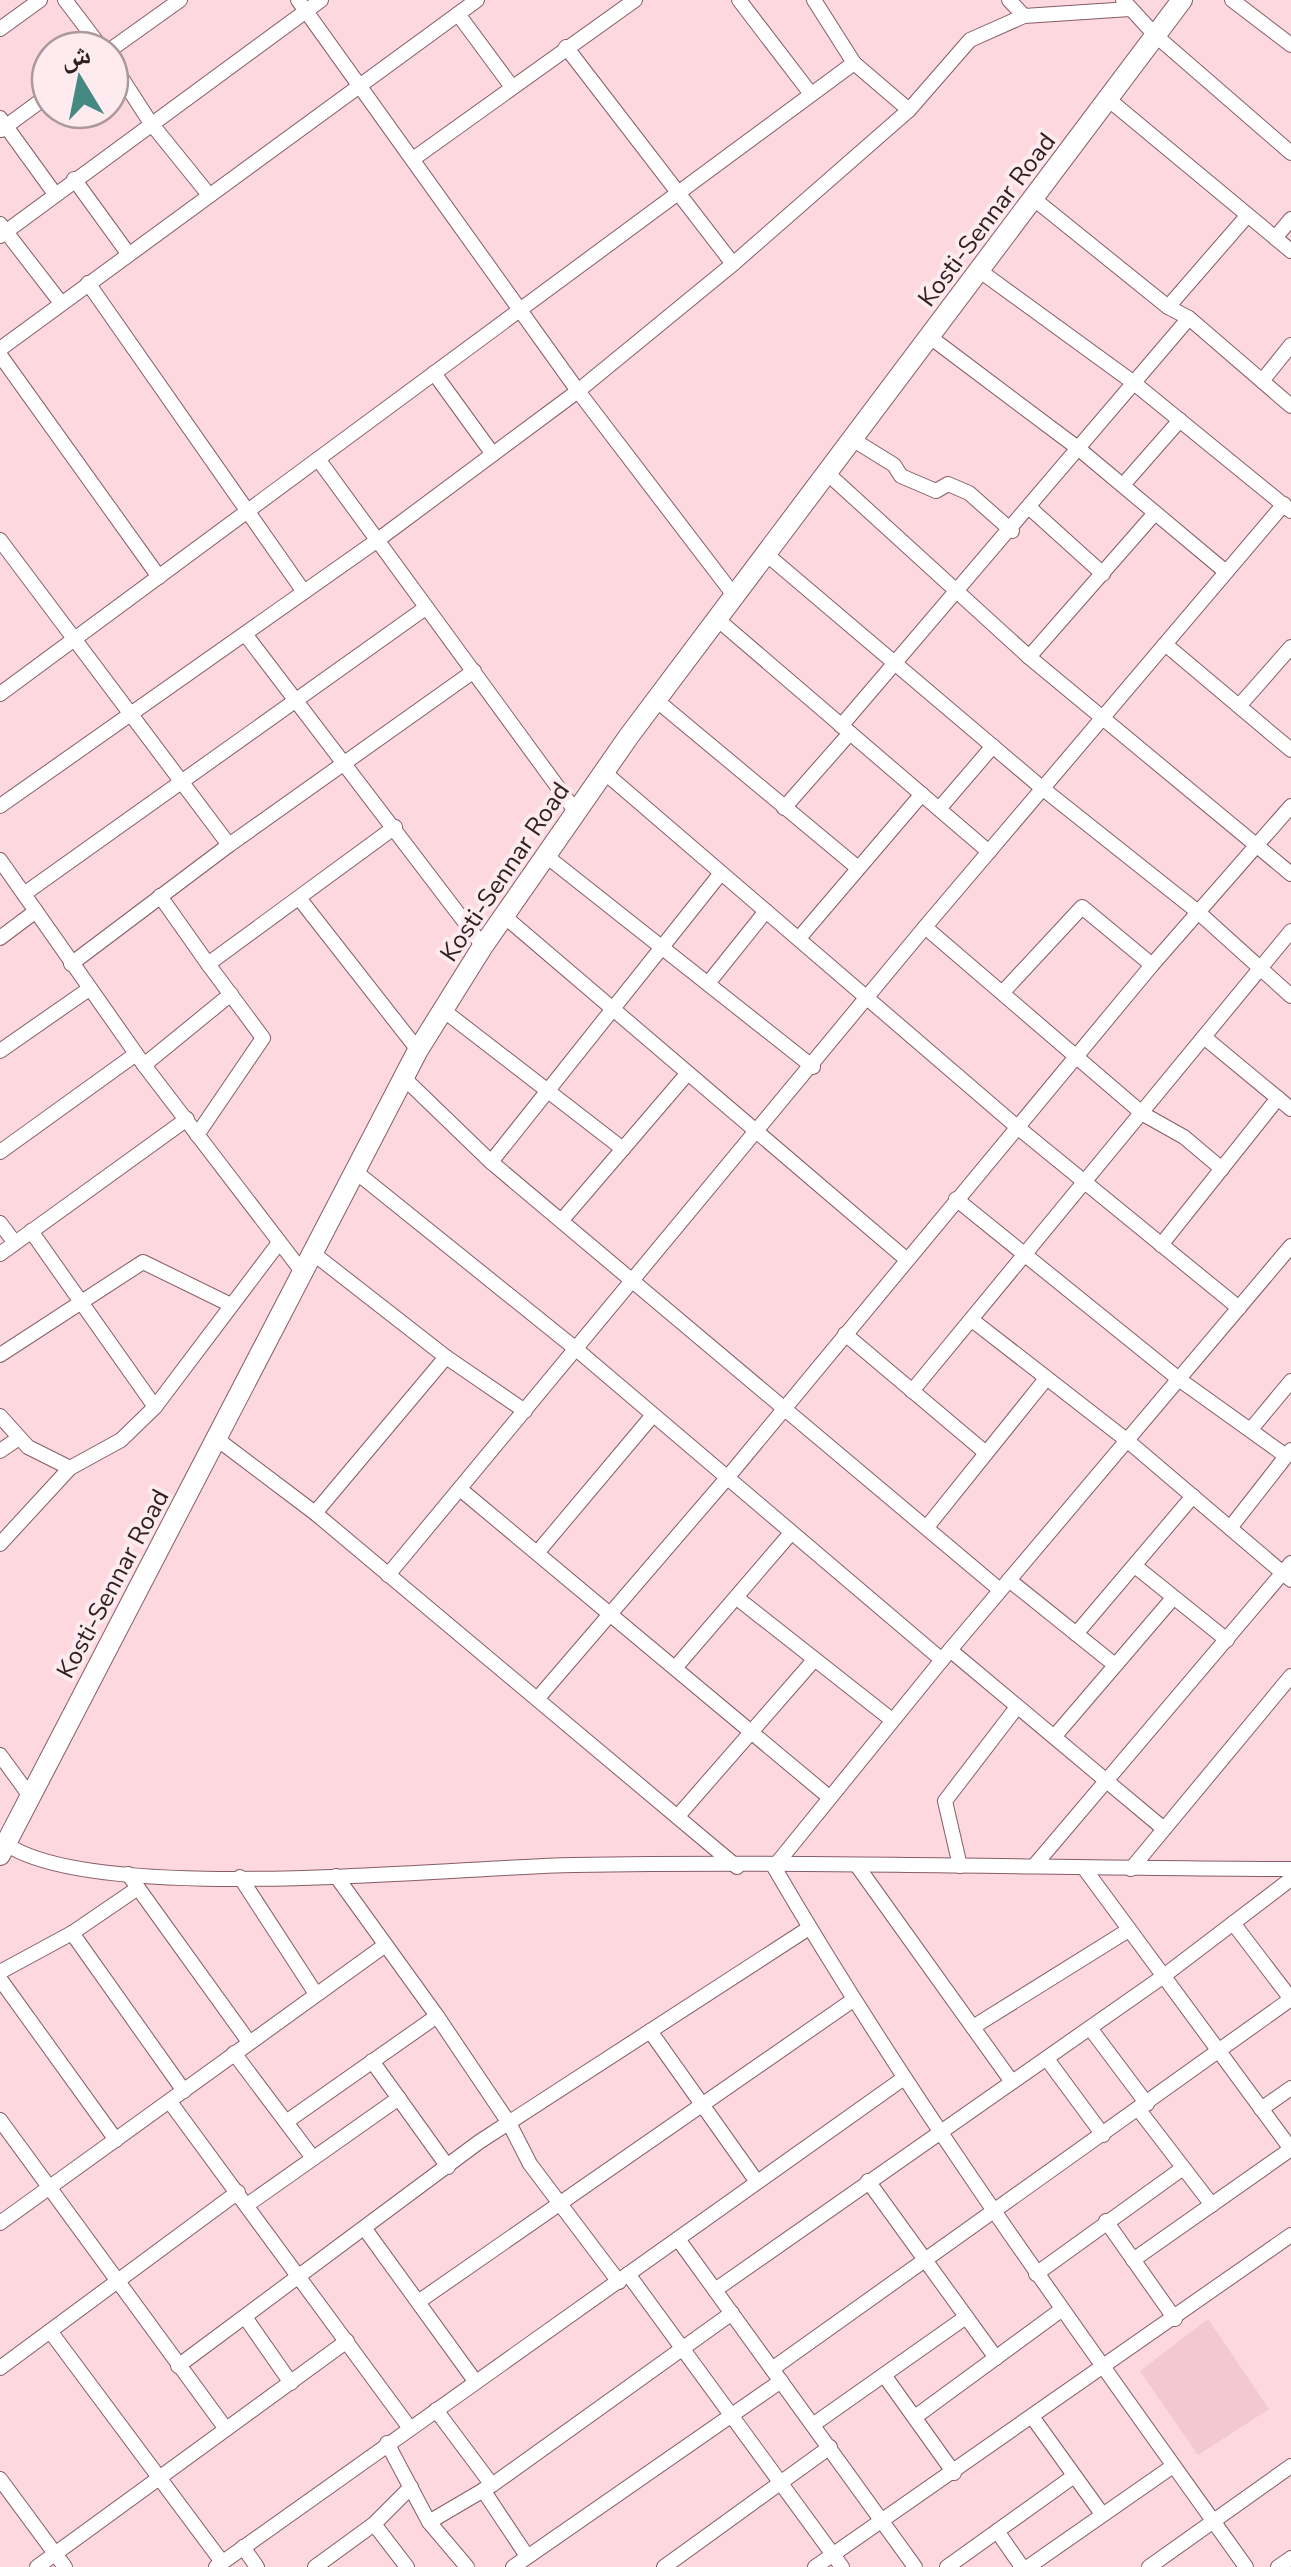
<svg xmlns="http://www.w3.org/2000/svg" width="1291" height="2567" viewBox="0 0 1291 2567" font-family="'Nunito Sans','Noto Naskh Arabic',sans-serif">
	<rect width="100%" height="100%" fill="#fed8df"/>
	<polygon fill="#f3c8d0" points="1208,2319 1269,2409 1198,2455 1140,2371"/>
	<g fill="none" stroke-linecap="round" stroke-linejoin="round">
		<g stroke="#855d65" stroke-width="16">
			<g id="minor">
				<polyline points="65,0 103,50"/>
				<polyline points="298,0 578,391 733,594"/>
				<polyline points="739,0 811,94"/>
				<polyline points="814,0 854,63 909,110"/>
				<polyline points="1009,0 1024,16"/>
				<polyline points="1123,0 1155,35 1291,153"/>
				<polyline points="1232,0 1291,45"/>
				<polyline points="458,14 512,87"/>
				<polyline points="0,29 40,0"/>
				<polyline points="566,47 733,264"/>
				<polyline points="110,50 180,0"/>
				<polyline points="110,60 150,122 209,195"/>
				<polyline points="1108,99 1291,251"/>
				<polyline points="0,118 55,194"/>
				<polyline points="1,130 50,94"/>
				<polyline points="413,159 635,0"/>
				<polyline points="74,179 127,252"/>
				<polyline points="1034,199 1168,307 1189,318 1291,406"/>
				<polyline points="0,224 61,303"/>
				<polyline points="0,236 321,0"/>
				<polyline points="1275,238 1291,219"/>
				<polyline points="980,271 1134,383 1291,511"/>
				<polyline points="88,283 304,592"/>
				<polyline points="1168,307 1247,216"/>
				<polyline points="930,337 1079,449 1226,572"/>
				<polyline points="0,349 477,0"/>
				<polyline points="0,355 159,577"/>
				<polyline points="434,373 492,453"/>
				<polyline points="1262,381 1291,345"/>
				<polyline points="852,439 894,465 901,476 936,491 948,484 969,493 1012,531"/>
				<polyline points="318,459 576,812"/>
				<polyline points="827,473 1029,657 1291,874"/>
				<polyline points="1123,485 1180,420"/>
				<polyline points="1031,509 1103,574"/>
				<polyline points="0,540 229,845"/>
				<polyline points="765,553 1042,788 1198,912 1291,996"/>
				<polyline points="716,618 989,852"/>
				<polyline points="245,634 483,946"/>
				<polyline points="1165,644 1291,750"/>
				<polyline points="1029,657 1155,513"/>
				<polyline points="0,694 854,63"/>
				<polyline points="656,700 858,868"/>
				<polyline points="1239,706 1291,647"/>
				<polyline points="841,726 1189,318"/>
				<polyline points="604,772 1016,1126 1239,1308"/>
				<polyline points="0,806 375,542 578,391 733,264 909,110 970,40 1024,16 1130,9"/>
				<polyline points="784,808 850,733"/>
				<polyline points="939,809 993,746"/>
				<polyline points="545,855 813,1067"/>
				<polyline points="0,860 144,1065 304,1274"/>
				<polyline points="24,894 424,609"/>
				<polyline points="160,896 208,964 395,827"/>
				<polyline points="299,898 418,1050"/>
				<polyline points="504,916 906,1259"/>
				<polyline points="925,927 1143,1114 1184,1137 1222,1169"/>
				<polyline points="800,937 922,794"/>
				<polyline points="0,938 36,911"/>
				<polyline points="71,964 229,845 474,671"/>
				<polyline points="710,981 766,911"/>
				<polyline points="1003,992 1082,907 1152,965"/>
				<polyline points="443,1010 623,1149"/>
				<polyline points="1204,1037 1291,1109"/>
				<polyline points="0,1051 89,989"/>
				<polyline points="144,1065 231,994"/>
				<polyline points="404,1078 491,1162 1000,1590"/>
				<polyline points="197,1135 263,1038 208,964"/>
				<polyline points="0,1152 136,1054"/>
				<polyline points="491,1162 721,873"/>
				<polyline points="356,1172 576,1349 942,1660"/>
				<polyline points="956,1199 1180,1380 1286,1456"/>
				<polyline points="562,1220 687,1074"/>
				<polyline points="0,1223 15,1243"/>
				<polyline points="31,1231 155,1407"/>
				<polyline points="1161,1245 1278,1098"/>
				<polyline points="0,1254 187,1119"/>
				<polyline points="314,1254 446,1357 525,1411"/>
				<polyline points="972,1320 1129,1442 1291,1580"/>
				<polyline points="845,1334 986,1453"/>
				<polyline points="0,1355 143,1262 231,1305"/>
				<polyline points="912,1391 1291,931"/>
				<polyline points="0,1416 28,1447 70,1468"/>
				<polyline points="1252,1428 1291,1381"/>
				<polyline points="217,1439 315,1513 737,1867"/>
				<polyline points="0,1451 19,1438"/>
				<polyline points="460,1489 829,1797"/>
				<polyline points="315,1513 446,1357"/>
				<polyline points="927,1527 1045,1380"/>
				<polyline points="1230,1528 1291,1450"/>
				<polyline points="0,1544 70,1468 121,1440 155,1407 278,1244"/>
				<polyline points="537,1553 653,1415"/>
				<polyline points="1135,1566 1227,1640"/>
				<polyline points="388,1575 925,927 1284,504"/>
				<polyline points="1009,1580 1115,1665"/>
				<polyline points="737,1598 892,1720"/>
				<polyline points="1076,1634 1193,1496"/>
				<polyline points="950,1650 1164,1829"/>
				<polyline points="675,1668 791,1533"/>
				<polyline points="538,1698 727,1478 1152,965 1291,806"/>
				<polyline points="1054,1737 1173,1598"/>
				<polyline points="0,1755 30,1796"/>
				<polyline points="678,1816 814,1660"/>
				<path d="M6 1844C97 1906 452 1867 574 1865 813 1861 1052 1868 1291 1869"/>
				<polyline points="960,1866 945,1801 1017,1707"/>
				<polyline points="1034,1866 1291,1563"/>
				<polyline points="858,1867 1012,2082"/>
				<polyline points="1084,1868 1291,2149"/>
				<polyline points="1131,1869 1291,1676"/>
				<polyline points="128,1874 249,2042"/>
				<polyline points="336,1876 437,2016 509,2123 530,2164 619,2282"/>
				<polyline points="240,1877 316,1994"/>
				<polyline points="72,1933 184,2091"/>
				<polyline points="0,1972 72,1933 138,1888"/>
				<polyline points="0,1979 116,2140"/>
				<polyline points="973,2027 1127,1931"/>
				<polyline points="1090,2028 1147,2104"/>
				<polyline points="650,2031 757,2182"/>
				<polyline points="234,2053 313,2158"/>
				<polyline points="1047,2059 1103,2135"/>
				<polyline points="372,2061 448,2167"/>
				<polyline points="170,2102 409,2427"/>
				<polyline points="1261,2109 1291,2088"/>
				<polyline points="1139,2110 1212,2205"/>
				<polyline points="0,2120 226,2429"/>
				<polyline points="286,2122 437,2016"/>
				<polyline points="868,2181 996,2358"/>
				<polyline points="247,2205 399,2098"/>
				<polyline points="1106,2221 1175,2319"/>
				<polyline points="0,2223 384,1946"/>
				<polyline points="365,2229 475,2381"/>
				<polyline points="678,2239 915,2567"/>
				<polyline points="1133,2260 1291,2149"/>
				<polyline points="628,2274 842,2567"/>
				<polyline points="1036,2274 1183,2168"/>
				<polyline points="715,2290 1161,1978 1291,1879"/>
				<polyline points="418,2302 853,2000"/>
				<polyline points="245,2317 291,2383"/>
				<polyline points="50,2331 222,2562"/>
				<polyline points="178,2366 479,2142 809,1928"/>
				<polyline points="0,2368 238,2192"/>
				<polyline points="772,2369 1291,1999 1233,1923"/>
				<polyline points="884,2375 954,2473"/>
				<polyline points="436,2410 492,2485"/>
				<polyline points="915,2417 1061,2310"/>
				<polyline points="1033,2418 1102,2514"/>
				<polyline points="814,2424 966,2317"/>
				<polyline points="387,2443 429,2522 467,2567"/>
				<polyline points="0,2479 65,2567"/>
				<polyline points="483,2490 527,2556"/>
				<polyline points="429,2522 492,2485 732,2313"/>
				<polyline points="374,2524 407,2567"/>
				<polyline points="997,2531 1022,2567"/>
				<polyline points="243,2547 257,2567"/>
				<polyline points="37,2567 347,2341"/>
				<polyline points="216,2567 904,2078"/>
				<polyline points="315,2567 374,2524 411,2487"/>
				<polyline points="513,2567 781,2381"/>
				<polyline points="664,2567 830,2447"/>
				<polyline points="815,2567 1291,2235"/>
				<polyline points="947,2567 1074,2476"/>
				<polyline points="1028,2567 1173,2466"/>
				<polyline points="1149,2567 1291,2466"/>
				<path d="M1246 2567C1083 2338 916 2111 774 1867L950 1650 1291 1246"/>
				<polyline points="1278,2567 1291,2558"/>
			</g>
		</g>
		<g stroke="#855d65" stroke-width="22">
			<polyline id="highway" points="0,1855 418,1050 483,946 629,736 1182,0"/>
		</g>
		<use href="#minor" stroke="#fff" stroke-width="14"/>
		<use href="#highway" stroke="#fff" stroke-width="20"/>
	</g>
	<g text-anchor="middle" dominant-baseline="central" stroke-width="8" stroke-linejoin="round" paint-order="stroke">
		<g font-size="25" fill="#2f1e22" stroke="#feebef">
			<text transform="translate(987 220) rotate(-53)">Kosti-Sennar Road</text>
			<text transform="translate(505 872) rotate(-56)">Kosti-Sennar Road</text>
			<text transform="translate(113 1584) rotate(-62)">Kosti-Sennar Road</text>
		</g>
	</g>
	<g transform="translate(80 80) rotate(350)"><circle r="48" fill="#feebef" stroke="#ab999d" stroke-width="2.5"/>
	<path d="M0-8L18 38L0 25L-18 38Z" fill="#448a82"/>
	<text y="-15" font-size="28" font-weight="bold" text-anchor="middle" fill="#2f1e22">ش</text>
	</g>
</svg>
